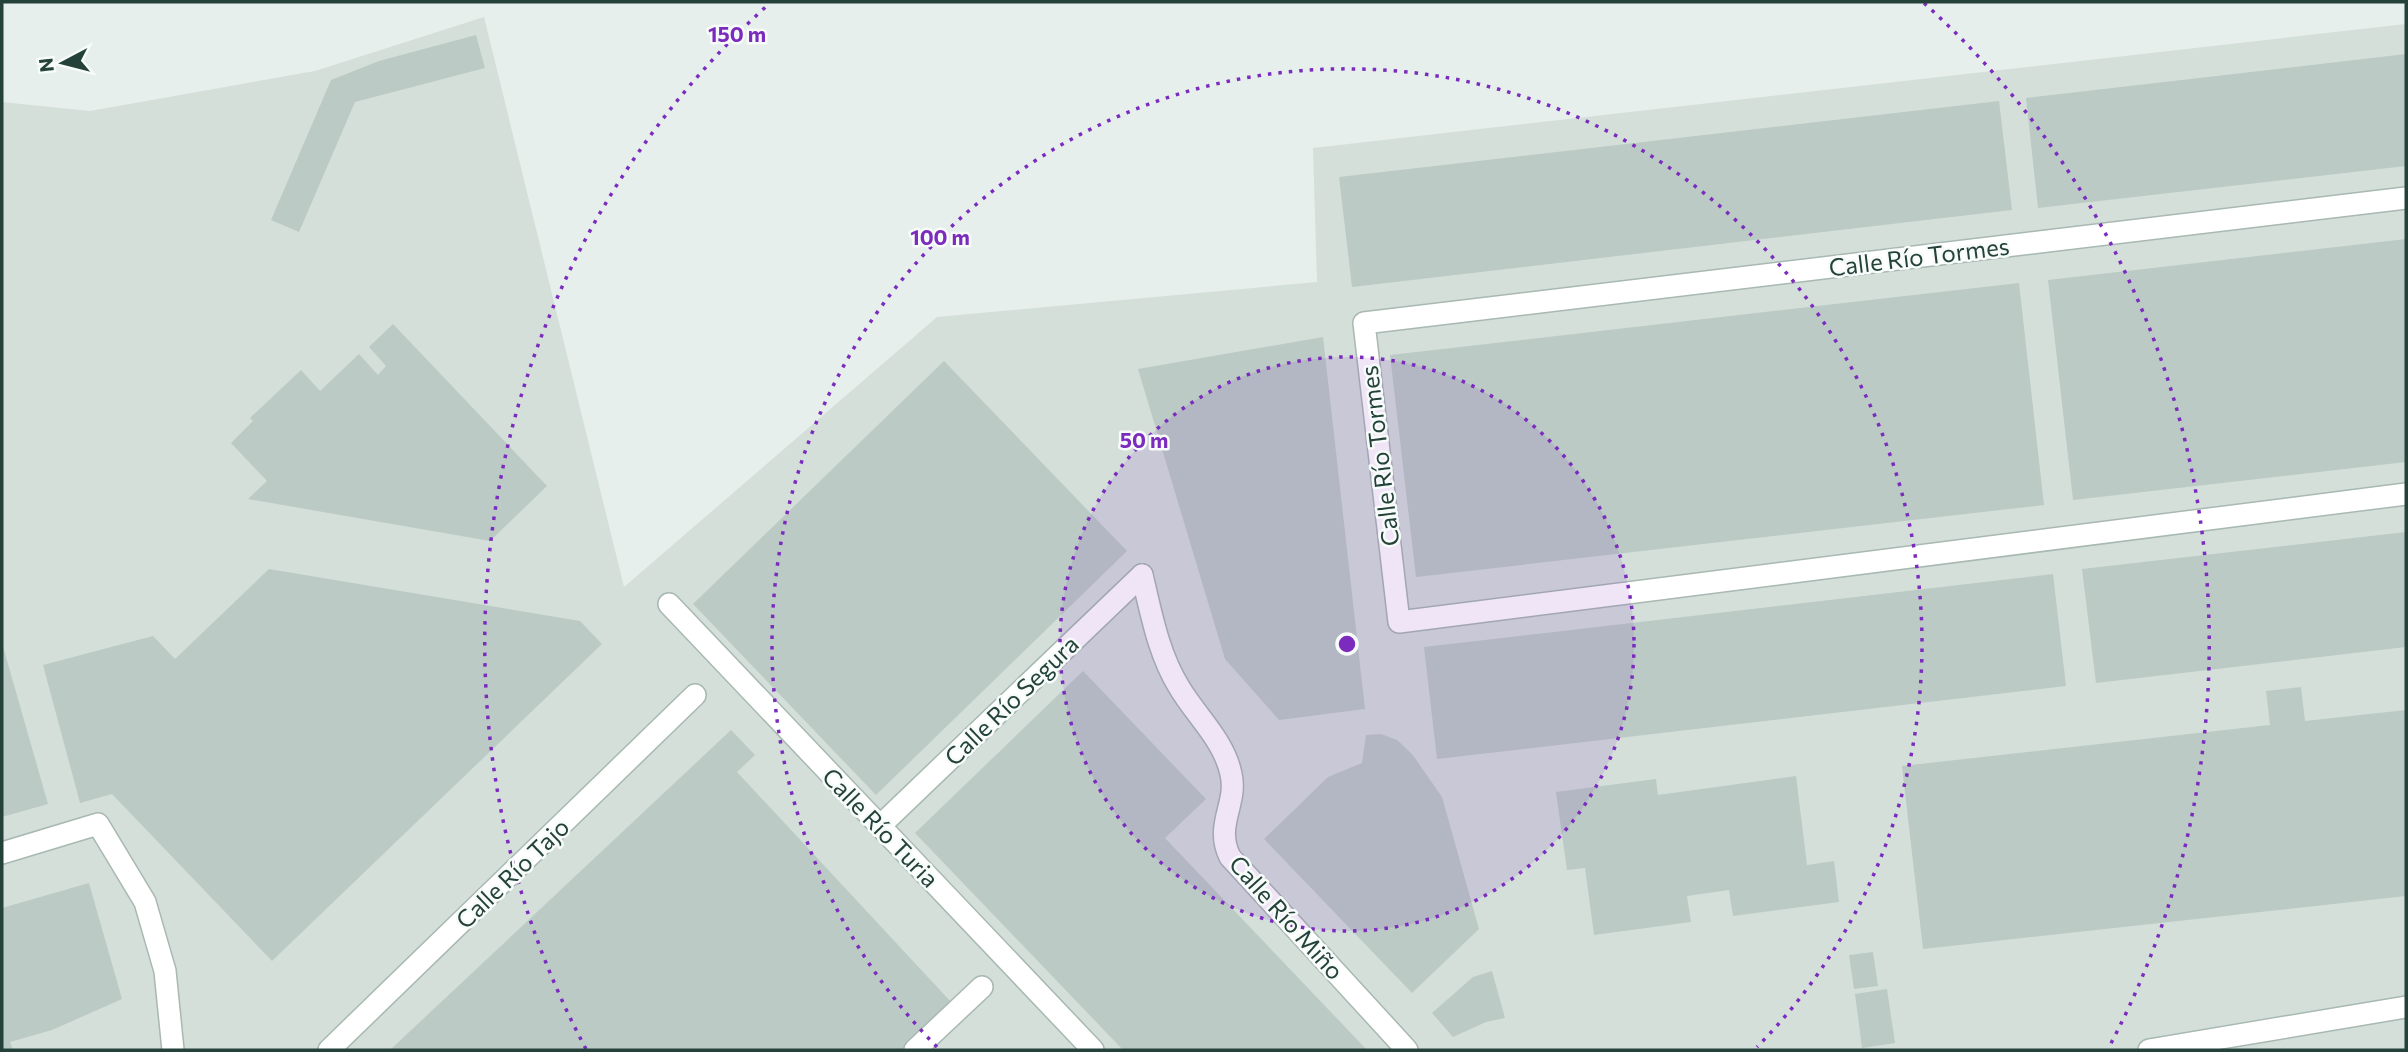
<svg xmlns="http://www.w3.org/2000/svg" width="2408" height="1052" viewBox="0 0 2408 1052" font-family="Commissioner,sans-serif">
	<rect width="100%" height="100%" fill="#e6efeb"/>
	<polygon fill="#d4dfda" points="484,17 624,587 937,317 1317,282 1313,148 2406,24 2406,1050 2,1050 2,102 90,111 315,71"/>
	<g fill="#bbcac4">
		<polygon points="476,35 485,68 355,102 299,232 271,220 331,80 379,61"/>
		<polygon points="2406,54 2406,166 2038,208 2026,98"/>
		<polygon points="1999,101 2012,210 1352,287 1339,177"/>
		<polygon points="2406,239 2406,462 2073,500 2048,280"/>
		<polygon points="2019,283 2044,505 1416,577 1390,355"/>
		<polygon points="393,324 547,486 490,541 248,499 267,481 231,443 253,421 250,418 301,370 320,391 359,354 378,375 386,366 369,347"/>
		<polygon points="1323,337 1365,709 1279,720 1225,659 1138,369"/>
		<polygon points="944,361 1127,551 876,795 693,604"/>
		<polygon points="2406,532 2406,647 2096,683 2082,569"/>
		<polygon points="269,569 580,621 602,644 272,961 112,794 80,803 43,665 153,636 175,659"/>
		<polygon points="2053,574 2066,686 1437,759 1424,647"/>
		<polygon points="2,643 48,804 2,817"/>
		<polygon points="1083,671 1206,799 1165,838 1367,1050 1123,1050 915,833"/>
		<polygon points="2301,687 2305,721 2406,710 2406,896 1923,949 1902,766 2270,725 2266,691"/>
		<polygon points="731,730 755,755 737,772 952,1003 902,1050 390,1050"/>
		<polygon points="1381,734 1397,740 1412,754 1442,797 1479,929 1412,993 1264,839 1328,777 1362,763 1366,735"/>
		<polygon points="1796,776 1807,865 1834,861 1839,902 1733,916 1729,890 1687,896 1691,922 1594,935 1585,868 1567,870 1556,792 1656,779 1658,795"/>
		<polygon points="89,883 122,999 52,1030 10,1042 13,1050 2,1050 2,908"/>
		<polygon points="1873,952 1878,986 1854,989 1849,955"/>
		<polygon points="1492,971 1505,1018 1486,1022 1453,1037 1432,1013 1473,977"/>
		<polygon points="1887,989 1895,1043 1862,1048 1855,994"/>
	</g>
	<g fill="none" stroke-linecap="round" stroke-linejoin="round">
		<g stroke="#a8b8b2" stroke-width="24">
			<g id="minor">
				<polyline points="2406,198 1364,323 1399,622 2406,494"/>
				<path d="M1142 575C1151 612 1158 653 1179 687 1196 716 1224 740 1231 774 1238 804 1214 825 1230 857L1407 1050"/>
				<polyline points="669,604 1093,1050"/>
				<polyline points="881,825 1142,575"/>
				<polyline points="2,853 98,824 145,902 165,971 173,1050"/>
				<polyline points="329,1050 695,695"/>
				<polyline points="915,1050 982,987"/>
				<polyline points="2149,1050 2406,1007"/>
			</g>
		</g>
		<use href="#minor" stroke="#fff" stroke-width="21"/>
	</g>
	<circle cx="1347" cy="644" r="287" fill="#7b2cbf" fill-opacity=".12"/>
	<g fill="none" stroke="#7b2cbf" stroke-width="3.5" stroke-dasharray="3.5 7">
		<circle cx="1347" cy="644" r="287"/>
		<path d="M937 1047A575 575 0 1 1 1757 1047"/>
		<path d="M586 1049A862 862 0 0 1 770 3M1924 3A862 862 0 0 1 2108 1049"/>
	</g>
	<g text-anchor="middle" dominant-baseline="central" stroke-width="5" stroke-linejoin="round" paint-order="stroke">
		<g font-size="24" fill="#24423a" stroke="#f7fbf9">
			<text transform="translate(1919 256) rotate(-7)">Calle Río Tormes</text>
			<text transform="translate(1379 456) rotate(-97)">Calle Río Tormes</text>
			<text transform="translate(1011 700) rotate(-44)">Calle Río Segura</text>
			<text transform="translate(881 827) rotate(46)">Calle Río Turia</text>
			<text transform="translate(512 873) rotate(-44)">Calle Río Tajo</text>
			<text transform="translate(1287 917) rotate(48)">Calle Río Miño</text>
		</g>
	</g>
	<circle cx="1347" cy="644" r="10" fill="#7b2cbf" stroke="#f7fbf9" stroke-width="3.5"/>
	<g font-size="21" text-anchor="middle" font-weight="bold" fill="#7b2cbf" stroke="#f7fbf9" stroke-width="5" stroke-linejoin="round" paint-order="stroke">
		<text x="737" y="42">150 m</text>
		<text x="940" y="245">100 m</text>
		<text x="1144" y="448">50 m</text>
	</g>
	<rect width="2408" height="1052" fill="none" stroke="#24423a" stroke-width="7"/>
	<g transform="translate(63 63) rotate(263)" stroke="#f7fbf9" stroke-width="5" paint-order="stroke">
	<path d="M0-5L12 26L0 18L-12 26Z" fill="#24423a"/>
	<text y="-10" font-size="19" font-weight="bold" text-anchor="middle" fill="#24423a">N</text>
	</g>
</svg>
